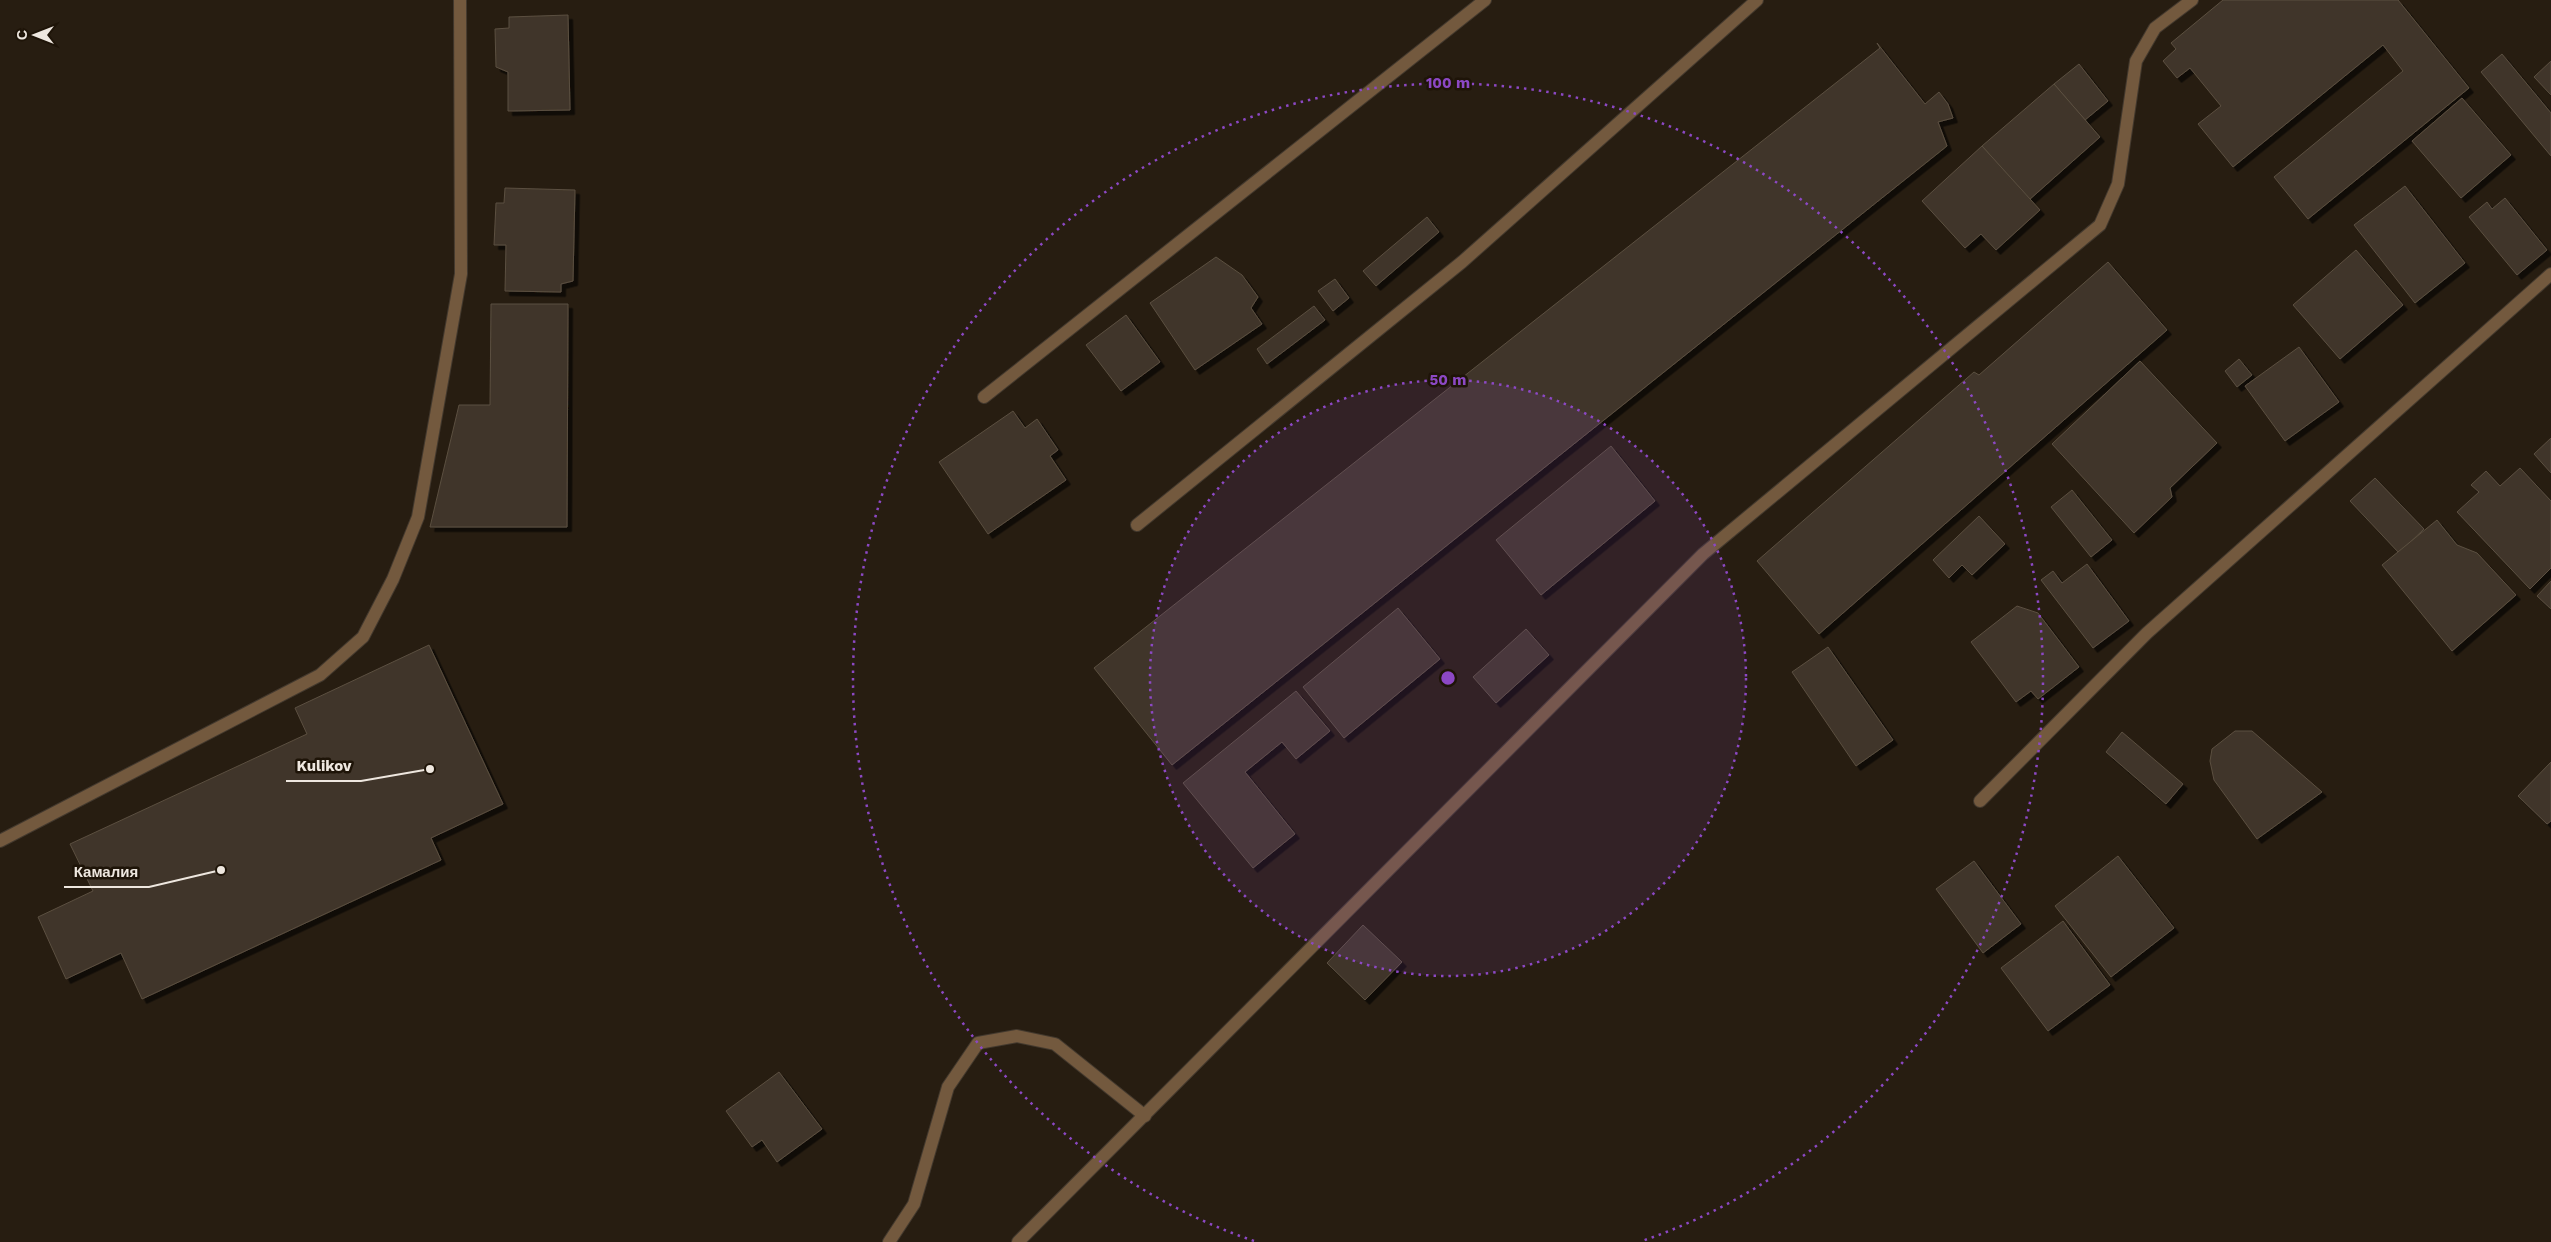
<svg xmlns="http://www.w3.org/2000/svg" width="2551" height="1242" viewBox="0 0 2551 1242" font-family="'Work Sans',sans-serif">
	<defs>
		<filter id="shadow"><feDropShadow dx="4.5" dy="4.5" stdDeviation="0" flood-color="#0009"/></filter>
	</defs>
	<rect width="100%" height="100%" fill="#271d11"/>
	<g fill="#413629" stroke="#5b4f41" filter="url(#shadow)">
		<polygon points="2223,0 2398,0 2469,88 2308,219 2274,177 2403,71 2383,45 2233,167 2198,124 2221,106 2190,68 2177,78 2163,61 2176,49 2171,43"/>
		<polygon points="568,15 570,110 508,111 508,72 496,67 495,29 509,28 509,17"/>
		<polygon points="1877,43 1925,104 1939,92 1948,104 1953,118 1938,122 1947,146 1172,765 1094,668 1851,71 1880,48"/>
		<polygon points="2502,54 2551,113 2551,156 2481,72"/>
		<polygon points="2551,61 2551,95 2534,77"/>
		<polygon points="2079,64 2108,101 2085,120 2054,84"/>
		<polygon points="2054,84 2100,137 2029,200 1982,146"/>
		<polygon points="2462,98 2511,155 2461,198 2412,141"/>
		<polygon points="1982,146 2040,210 1996,250 1981,234 1965,248 1922,201"/>
		<polygon points="2405,186 2465,263 2415,303 2354,225"/>
		<polygon points="505,188 575,190 573,281 561,284 561,292 505,291 506,245 494,245 496,203 504,203"/>
		<polygon points="2505,198 2547,250 2517,275 2469,217 2487,202 2492,209"/>
		<polygon points="1427,217 1439,232 1376,286 1363,271"/>
		<polygon points="2356,250 2403,305 2340,359 2293,305"/>
		<polygon points="1216,257 1242,275 1258,297 1251,308 1262,324 1195,370 1150,303"/>
		<polygon points="2108,262 2167,330 1819,634 1757,561 1974,372 1979,375"/>
		<polygon points="1335,279 1349,298 1333,311 1318,291"/>
		<polygon points="491,304 568,304 567,527 430,527 459,405 490,405"/>
		<polygon points="1314,306 1325,320 1267,364 1257,349"/>
		<polygon points="1126,315 1160,362 1121,391 1086,345"/>
		<polygon points="2299,347 2339,402 2285,441 2245,386"/>
		<polygon points="2239,359 2252,375 2237,387 2225,371"/>
		<polygon points="2140,361 2217,443 2170,488 2172,497 2134,533 2052,444"/>
		<polygon points="1013,411 1025,428 1037,419 1058,450 1050,456 1066,480 988,534 939,462"/>
		<polygon points="2551,438 2551,473 2534,454"/>
		<polygon points="1611,446 1655,501 1541,595 1496,540"/>
		<polygon points="2520,468 2551,501 2551,568 2530,589 2457,512 2479,492 2471,485 2486,471 2500,486"/>
		<polygon points="2375,478 2424,529 2399,553 2350,501"/>
		<polygon points="2072,490 2112,540 2091,557 2051,507"/>
		<polygon points="1979,516 2005,544 1972,575 1962,565 1949,578 1933,560"/>
		<polygon points="2437,520 2457,545 2477,553 2516,595 2452,651 2382,565"/>
		<polygon points="2087,564 2129,621 2093,648 2041,580 2053,571 2062,583"/>
		<polygon points="2551,581 2551,609 2537,596"/>
		<polygon points="2017,606 2038,613 2079,667 2038,699 2031,691 2016,702 1971,642"/>
		<polygon points="1398,608 1440,659 1344,738 1303,687"/>
		<polygon points="1526,629 1549,655 1496,703 1473,677"/>
		<polygon points="429,645 503,804 431,838 441,860 142,999 121,953 66,979 38,917 93,891 70,844 307,734 295,708"/>
		<polygon points="1828,647 1893,740 1856,766 1792,672"/>
		<polygon points="1296,691 1330,731 1296,759 1282,742 1245,772 1295,834 1253,868 1183,783"/>
		<polygon points="2235,731 2252,731 2322,792 2257,839 2214,780 2210,761 2212,749"/>
		<polygon points="2122,732 2183,784 2166,804 2106,752"/>
		<polygon points="2551,762 2551,821 2547,824 2518,796"/>
		<polygon points="2118,856 2174,928 2111,977 2055,906"/>
		<polygon points="1974,861 2021,924 1983,953 1936,889"/>
		<polygon points="2063,921 2110,985 2048,1031 2001,968"/>
		<polygon points="1363,925 1402,962 1365,1000 1327,963"/>
		<polygon points="779,1072 822,1129 777,1162 762,1140 752,1147 726,1111"/>
	</g>
	<g fill="none" stroke-linecap="round" stroke-linejoin="round">
		<g stroke="#43392e" stroke-width="14">
			<g id="lane">
				<polyline points="1137,525 1462,262 1757,0"/>
				<polyline points="889,1242 914,1204 948,1087 978,1043 1017,1036 1055,1044 1145,1116"/>
			</g>
		</g>
		<g stroke="#43392e" stroke-width="14">
			<g id="street">
				<polyline points="984,397 1485,0"/>
				<polyline points="1980,801 2147,633 2551,274"/>
				<polyline points="0,841 320,675 363,637 393,579 418,517 461,274 460,0"/>
				<polyline points="1018,1242 1703,554 2100,225 2118,184 2136,61 2155,28 2192,0"/>
			</g>
		</g>
		<use href="#lane" stroke="#73593e" stroke-width="12"/>
		<use href="#street" stroke="#73593e" stroke-width="12"/>
	</g>
	<circle cx="1448" cy="678" r="298" fill="#8c48c4" fill-opacity=".12"/>
	<g fill="none" stroke="#8c48c4" stroke-width="2.5" stroke-dasharray="2.5 5">
		<circle cx="1448" cy="678" r="298"/>
		<path d="M1254 1241A595 595 0 1 1 1642 1241"/>
	</g>
	<circle cx="1448" cy="678" r="8" fill="#8c48c4" stroke="#1e1408" stroke-width="2.5"/>
	<g font-size="15" text-anchor="middle" font-weight="bold" fill="#8c48c4" stroke="#1e1408" stroke-width="5" stroke-linejoin="round" paint-order="stroke">
		<text x="1448" y="88">100 m</text>
		<text x="1448" y="385">50 m</text>
	</g>
	<path fill="none" stroke="#eee7df" stroke-width="2" d="M430 769L361 781H286M221 870L149 887H64"/>
	<g fill="#eee7df" stroke="#1e1408" stroke-width="2">
		<circle cx="430" cy="769" r="5"/>
		<circle cx="221" cy="870" r="5"/>
	</g>
	<g font-size="15" text-anchor="middle" font-weight="bold" fill="#eee7df" stroke="#1e1408" stroke-width="5" stroke-linejoin="round" paint-order="stroke">
		<text x="324" y="771">Kulikov</text>
		<text x="106" y="877">Камалия</text>
	</g>
	<g transform="translate(35 35) rotate(270)" stroke="#1e1408" stroke-width="4" paint-order="stroke">
	<path d="M0-4L9 19L0 12L-9 19Z" fill="#eee7df"/>
	<text y="-8" font-size="14" font-weight="bold" text-anchor="middle" fill="#eee7df">С</text>
	</g>
</svg>
